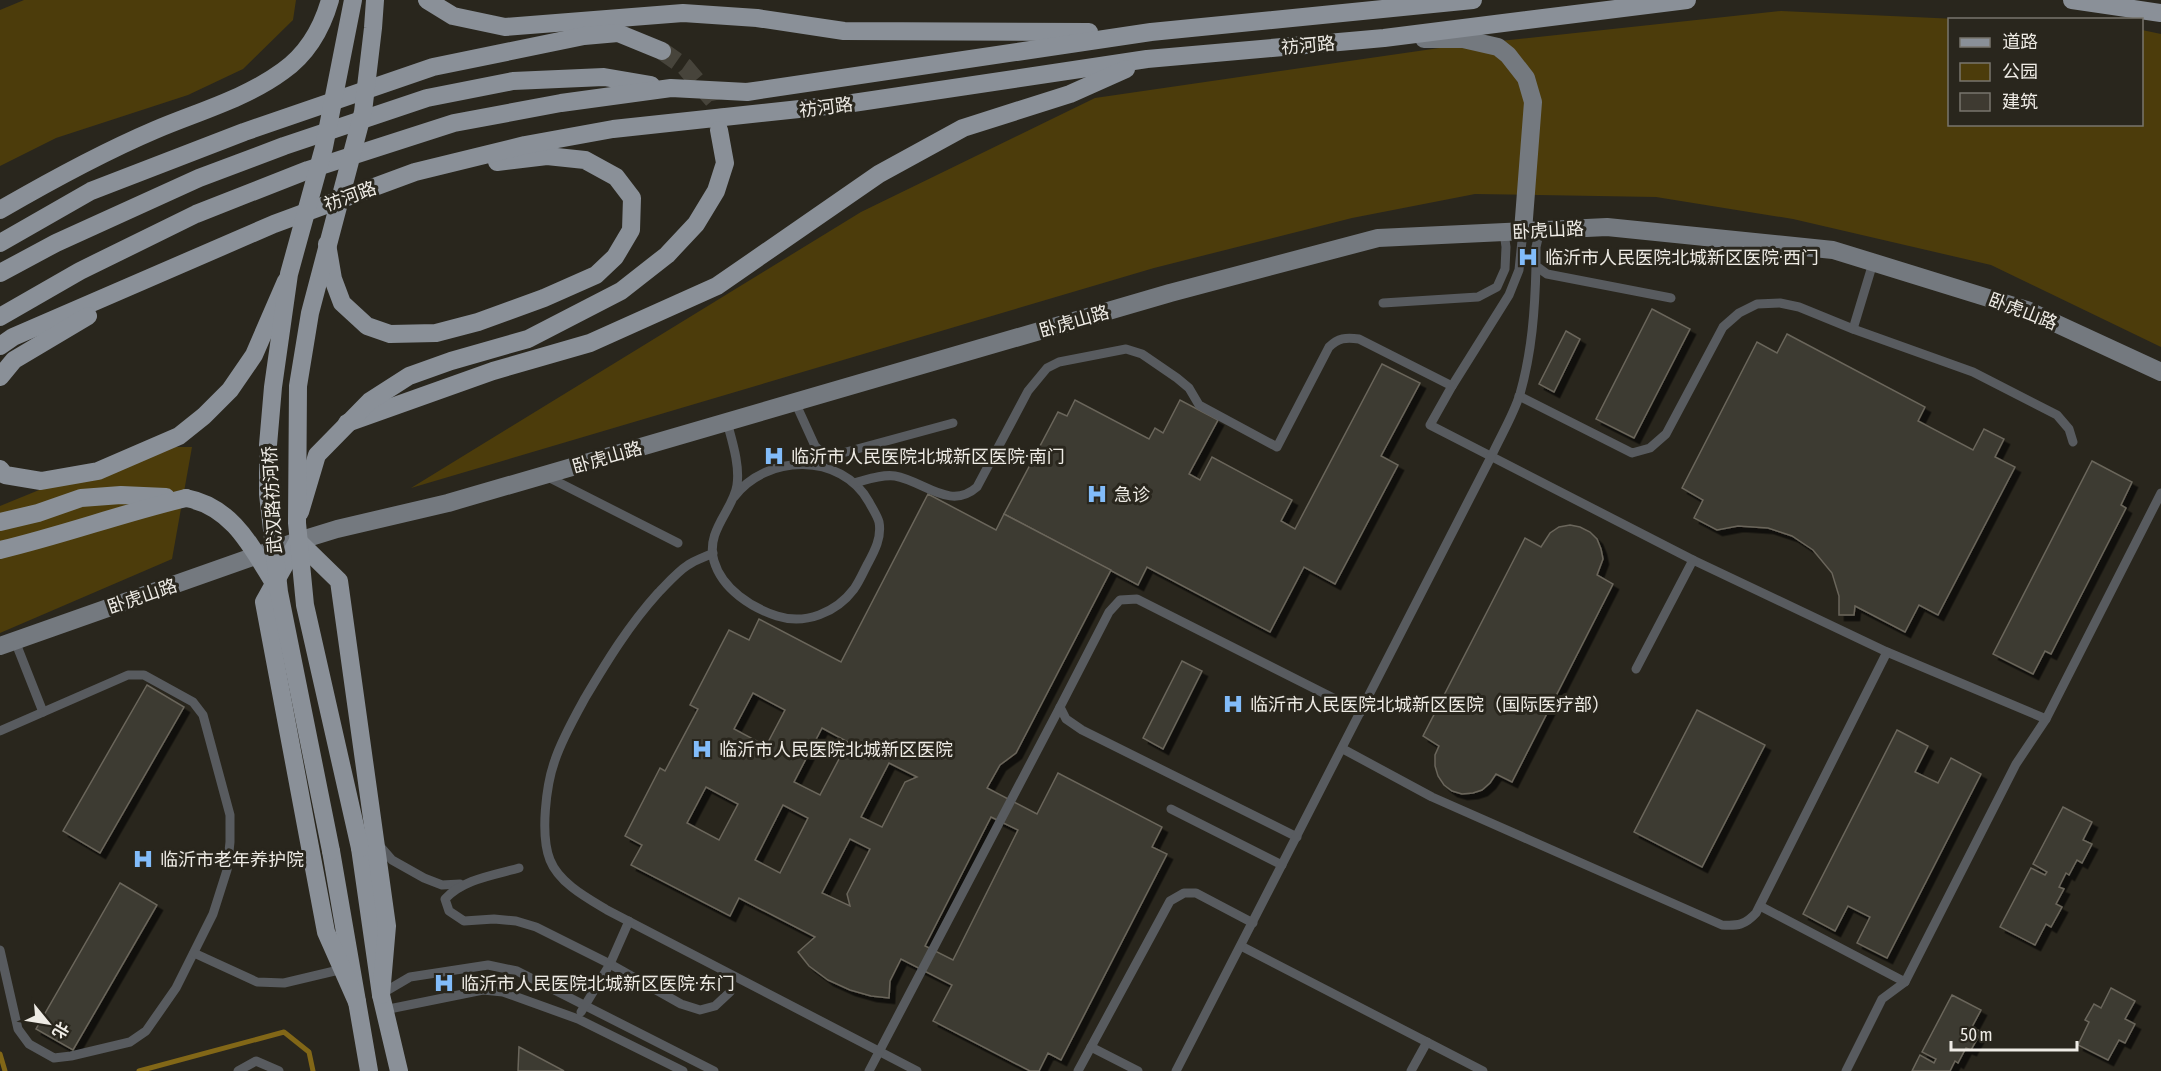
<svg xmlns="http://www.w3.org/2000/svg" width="2161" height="1071" viewBox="0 0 2161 1071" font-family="'Asap Condensed','Noto Sans SC',sans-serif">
	<defs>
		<filter id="shadow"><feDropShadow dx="5.5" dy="5.5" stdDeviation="0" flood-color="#0009"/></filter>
	</defs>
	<rect width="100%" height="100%" fill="#29261d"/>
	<g fill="#4c3c0b">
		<polygon points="24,0 296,0 293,20 243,69 188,95 56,138 0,166 0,10"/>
		<polygon points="1781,11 1957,19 1950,20 1950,124 2142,124 2142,30 2161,34 2161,347 1991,265 1793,219 1656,197 1475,194 1352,218 1154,268 411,488 861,212 1095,98 1453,46"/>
		<polygon points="144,447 192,447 172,559 0,633 0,506"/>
	</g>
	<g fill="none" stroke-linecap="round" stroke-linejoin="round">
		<g stroke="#826717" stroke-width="5">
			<polyline points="0,1054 5,1071"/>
			<polyline points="139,1071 284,1032 309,1052 313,1071"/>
		</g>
	</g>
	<g fill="#3e3a31" stroke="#6a665b" stroke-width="1.5" fill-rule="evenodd" filter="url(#shadow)">
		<polygon points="1652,309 1690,329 1634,438 1596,419"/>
		<polygon points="1566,331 1580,339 1554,392 1539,384"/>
		<polygon points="1787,334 1925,407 1918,421 1973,450 1984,429 2004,439 1995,457 2015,467 1938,615 1919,605 1905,632 1855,606 1854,615 1839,615 1839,596 1832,573 1813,550 1792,536 1768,528 1738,526 1717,530 1694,518 1703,500 1682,488 1757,342 1777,353"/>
		<polygon points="1382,364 1420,383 1381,456 1398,465 1335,584 1304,567 1270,632 1147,567 1138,585 1004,514 1058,412 1067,416 1075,400 1149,439 1155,428 1163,433 1180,400 1218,420 1189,474 1200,480 1212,457 1292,500 1281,521 1295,529"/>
		<polygon points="2092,461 2132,482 2121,505 2126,508 2051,654 2045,651 2033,674 1993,654"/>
		<path d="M928 494 996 530 1004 514 1111 570 1016 753 1000 765 987 788 1037 814 1058 773 1162 827 1152 847 1167 854 1061 1060 1048 1053 1039 1071H1030L933 1021 952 985 901 959 890 981 889 998 871 996 850 990 828 980 809 966 798 952 815 937 739 898 730 916 631 865 642 845 625 836 660 768 665 771 698 709 690 705 729 630 749 640 759 619 841 662ZM753 693 785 710 766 746 734 729ZM822 728 848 742 820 795 794 782ZM889 763 917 777 905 782 882 827 861 817ZM706 787 738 804 719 840 687 823ZM783 805 808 818 780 873 755 860ZM991 817 1018 830 953 960 925 946ZM850 839 870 849 847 894 850 906 822 893Z"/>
		<polygon points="1570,525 1580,527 1590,532 1597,539 1601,549 1603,559 1597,575 1613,584 1512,782 1496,774 1490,783 1482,790 1473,793 1462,794 1452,791 1444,785 1438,776 1435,766 1435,755 1439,746 1423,736 1525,538 1541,547 1550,533 1559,527"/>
		<polygon points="1182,661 1202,671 1163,749 1143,738"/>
		<polygon points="147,685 184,707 100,853 63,831"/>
		<polygon points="1697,710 1765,745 1702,867 1634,832"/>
		<polygon points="1897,730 1928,746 1915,772 1938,783 1951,758 1981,774 1887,958 1857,943 1870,917 1848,906 1835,931 1803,914"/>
		<polygon points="2063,807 2092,822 2083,840 2092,844 2082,863 2077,860 2069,875 2066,873 2059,887 2064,889 2056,904 2062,907 2051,927 2046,924 2035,945 2000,927 2031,868 2045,875 2047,872 2033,864"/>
		<polygon points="120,883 157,905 73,1050 36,1029"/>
		<polygon points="2111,988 2135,1001 2125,1019 2135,1024 2125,1043 2119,1040 2108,1060 2078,1045 2089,1022 2085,1020 2094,1004 2101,1008"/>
		<polygon points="1952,995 1981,1010 1972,1027 1981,1032 1971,1050 1966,1048 1958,1063 1955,1061 1950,1071 1912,1071 1920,1055 1934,1063 1936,1059 1922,1052"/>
		<polygon points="519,1047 564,1071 518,1071"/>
	</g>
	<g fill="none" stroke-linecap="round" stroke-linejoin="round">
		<polyline stroke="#47443b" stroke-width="18" stroke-dasharray="18 9" stroke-linecap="butt" points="662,51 685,67 713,100 719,130"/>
		<g stroke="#585b5f" stroke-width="9">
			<polyline points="1540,230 1536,247 1536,266 1547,274 1671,298"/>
			<polyline points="1383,303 1478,297 1497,287 1505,269 1506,247 1504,232"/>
			<polyline points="1853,329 1873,263"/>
			<polyline points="1452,386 1509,295 1519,270 1523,231"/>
			<polyline points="1519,396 1632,453 1650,448 1666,434 1723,327 1739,313 1757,304 1780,303 1799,307 1853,329 1973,372 2057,415 2069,429 2073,442"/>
			<polyline points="795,402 815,446 822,453 835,455 953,423"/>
			<path d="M727 422C732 441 740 465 737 485 734 509 705 531 714 561 722 589 752 608 777 616 805 625 836 613 854 589 859 582 863 573 867 565 874 552 882 538 879 522 877 515 872 508 869 502 841 452 766 454 734 497"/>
			<polyline points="546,476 678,543"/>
			<path d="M854 483C866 480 882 474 895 476 924 481 950 511 977 487L1028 391 1047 368 1059 362 1126 349 1142 354 1177 378 1189 388 1199 405 1277 447 1329 347C1338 338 1346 337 1359 339L1452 386 1430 425 1693 560 1887 652 2046 719"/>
			<path d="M713 553C705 557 695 560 688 565 677 572 667 584 658 593 629 625 607 661 585 698 574 718 562 739 555 760 546 785 540 835 550 860 559 883 587 898 607 910L917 1071"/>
			<polyline points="15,641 43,712"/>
			<polyline points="1636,669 1693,560"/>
			<polyline points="0,731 128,675 144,675 193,702 203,715 230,815 230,842 227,870 213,914 176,988 146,1031 130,1042 71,1056 54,1058 29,1044 18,1029 0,950"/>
			<path d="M1343 749 1432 797 1722 925C1738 926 1745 925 1756 913L1887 652"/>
			<polyline points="1171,809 1282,865"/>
			<polyline points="1297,837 1082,730 1066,719 1060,707 1109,612 1120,600 1137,599 1361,712"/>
			<polyline points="379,845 392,860 424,878 442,885 460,884"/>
			<path d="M519 868C495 875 463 879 445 899L449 911 464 921 494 919 516 921 536 927 610 964 681 1004 700 1010 715 1006 730 992"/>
			<polyline points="1760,906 1905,982"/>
			<polyline points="1241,946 1483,1071"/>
			<polyline points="194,953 257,982 284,983 343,969"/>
			<polyline points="381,994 410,977 488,965 517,971 714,1071"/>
			<polyline points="384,1010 483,990 503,992 578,1019 683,1071"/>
			<polyline points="581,1012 610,964 629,921"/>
			<polyline points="1091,1047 1138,1071"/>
			<polyline points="238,1071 256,1061 279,1071"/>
			<polyline points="869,1071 1060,707"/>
			<polyline points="1078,1071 1170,901 1184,893 1196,893 1253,923"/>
			<path d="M1176 1071 1491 457C1500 437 1513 416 1520 394 1532 352 1535 309 1536 266"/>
			<polyline points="1411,1071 1427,1042"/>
			<polyline points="1846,1071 1882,999 1905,982 2016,764 2046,719 2161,493"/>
		</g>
		<g stroke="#74797f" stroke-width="18">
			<polyline points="1424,39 1463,39 1498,47 1508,55 1526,78 1533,102 1523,231"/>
			<polyline points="0,646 298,541 337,529 448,503 1170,293 1378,238 1607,227 1833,250 2027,310 2161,372"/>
		</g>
		<g stroke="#8a9098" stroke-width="18">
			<polyline points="427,0 453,16 505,27 683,13 757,18 844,31 1089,32"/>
			<polyline points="2072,0 2161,13"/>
			<path d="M0 210C50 181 101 153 155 130 197 112 245 99 283 71 307 54 322 28 330 0"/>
			<polyline points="0,243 91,191 244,132 433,67 584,36 618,33 662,51"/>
			<polyline points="327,244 333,279 342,303 367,326 390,334 436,333 478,322 544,298 596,275 615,257 631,230 632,198 616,177 585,160 547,156 497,162"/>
			<polyline points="0,273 56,243 199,178 284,146 427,98 513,81 604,77 651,85"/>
			<polyline points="0,317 80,271 196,214 308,170 454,123 561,103 671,88 747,92 1151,32 1473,0"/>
			<polyline points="0,346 13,337 274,224 415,172 525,145 613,129 846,104 1147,59 1384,38 1687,0"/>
			<polyline points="0,377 14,360 88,316"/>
			<polyline points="347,423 493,371 590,343 717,286 879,174 963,128 1070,94 1126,69"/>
			<polyline points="0,469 5,475 41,481 98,471 179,436 204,416 230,390 254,355 286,281"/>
			<polyline points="300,512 317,455 370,401 409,376 451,361 528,339 621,291 667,255 696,224 716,191 725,163 719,130"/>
			<polyline points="0,522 38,513 81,498 121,495 166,497"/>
			<path d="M0 550C63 535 123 513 186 498"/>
			<polyline points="360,848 381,995 399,1071"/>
			<polyline points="331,851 369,1071"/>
			<polyline points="357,1002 326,932 264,602 298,541 339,581 387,926 381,995"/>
		</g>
		<g stroke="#8a9098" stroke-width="18">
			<path d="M186 498C234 507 253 550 277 588"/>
			<polyline points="360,848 305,605 297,523 298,386 310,313 363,112 373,28 375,0"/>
			<polyline points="331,851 279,592 268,494 268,445 273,387 289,274 324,147 353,0"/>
		</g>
	</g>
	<defs>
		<g id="hospital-bare" transform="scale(1.62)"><path d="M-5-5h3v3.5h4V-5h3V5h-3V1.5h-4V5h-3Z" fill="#82bcfa" stroke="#29261d" stroke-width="2.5" paint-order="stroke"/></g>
	</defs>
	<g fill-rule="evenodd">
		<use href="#hospital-bare" x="1528" y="257"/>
		<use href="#hospital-bare" x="774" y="456"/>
		<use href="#hospital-bare" x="1097" y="494"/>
		<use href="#hospital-bare" x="1233" y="704"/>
		<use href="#hospital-bare" x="702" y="749"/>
		<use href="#hospital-bare" x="143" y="859"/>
		<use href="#hospital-bare" x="444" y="983"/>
	</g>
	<g text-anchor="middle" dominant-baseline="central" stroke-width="6" stroke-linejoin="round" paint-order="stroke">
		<g font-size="18" fill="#eeebe5" stroke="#29261d">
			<text transform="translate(1308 45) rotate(-5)">祊河路</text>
			<text transform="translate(826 107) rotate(-7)">祊河路</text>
			<text transform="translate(350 196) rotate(-20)">祊河路</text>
			<text transform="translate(1548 230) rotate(-3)">卧虎山路</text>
			<text transform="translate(2023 311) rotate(21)">卧虎山路</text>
			<text transform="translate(1074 321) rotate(-16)">卧虎山路</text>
			<text transform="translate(607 457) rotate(-16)">卧虎山路</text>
			<text transform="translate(272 500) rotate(-93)">武汉路祊河桥</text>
			<text transform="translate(142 596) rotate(-19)">卧虎山路</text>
		</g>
		<g font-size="18" fill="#eeebe5" stroke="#29261d" text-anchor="start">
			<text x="1545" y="257">临沂市人民医院北城新区医院·西门</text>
			<text x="791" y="456">临沂市人民医院北城新区医院·南门</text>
			<text x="1114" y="494">急诊</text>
			<text x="1250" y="704">临沂市人民医院北城新区医院（国际医疗部）</text>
			<text x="719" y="749">临沂市人民医院北城新区医院</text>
			<text x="160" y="859">临沂市老年养护院</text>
			<text x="461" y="983">临沂市人民医院北城新区医院·东门</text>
		</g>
	</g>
	<rect x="1948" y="18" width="195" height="108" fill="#29261d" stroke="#78756d" stroke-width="1.5"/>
	<rect x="1960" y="38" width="30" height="9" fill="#8a9098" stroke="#78756d" stroke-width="1.5"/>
	<text x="2002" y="48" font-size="18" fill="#eeebe5">道路</text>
	<rect x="1960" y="63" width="30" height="18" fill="#4c3c0b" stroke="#78756d" stroke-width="1.5"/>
	<text x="2002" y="78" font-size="18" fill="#eeebe5">公园</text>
	<rect x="1960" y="93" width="30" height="18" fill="#3e3a31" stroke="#78756d" stroke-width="1.5"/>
	<text x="2002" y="108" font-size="18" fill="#eeebe5">建筑</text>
	<g transform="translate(48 1023) rotate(120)" stroke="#29261d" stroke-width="4.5" paint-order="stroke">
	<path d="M0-4.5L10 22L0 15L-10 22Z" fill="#eeebe5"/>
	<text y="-9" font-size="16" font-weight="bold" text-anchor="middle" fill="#eeebe5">北</text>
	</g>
	<path d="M1951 1041v9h126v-9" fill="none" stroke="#eeebe5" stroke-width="3"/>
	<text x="1960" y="1041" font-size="18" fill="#eeebe5" stroke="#29261d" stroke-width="4.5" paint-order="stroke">50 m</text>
</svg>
